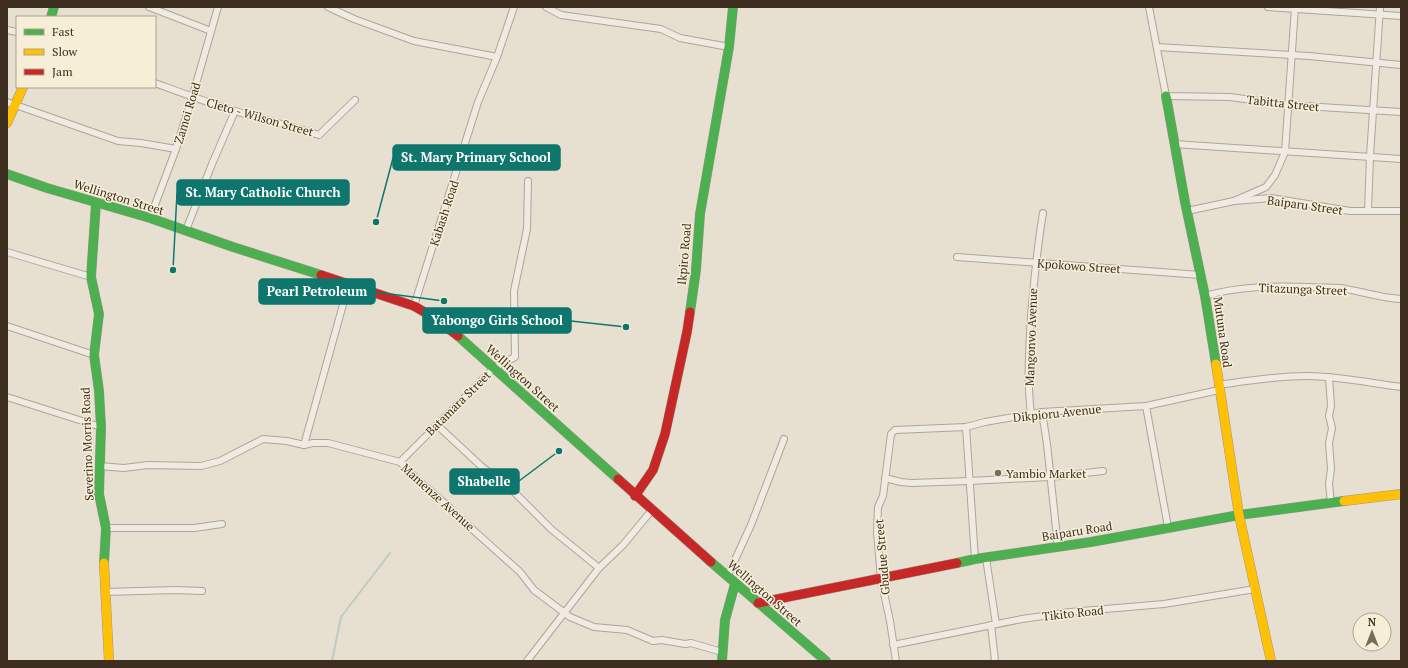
<svg xmlns="http://www.w3.org/2000/svg" width="1408" height="668" viewBox="0 0 1408 668" font-family="'PT Serif',serif">
	<rect width="100%" height="100%" fill="#e7e0d1"/>
	<g fill="none" stroke-linecap="round" stroke-linejoin="round">
		<polyline stroke="#bcccc2" stroke-width="2" points="332,661 341,617 390,553"/>
		<g stroke="#ada599" stroke-width="8">
			<g id="street">
				<polyline points="149,7 211,31"/>
				<polyline points="328,7 354,19 414,41 497,57"/>
				<polyline points="546,7 561,15 661,29 680,38 729,47"/>
				<polyline points="1149,7 1166,96 1230,97 1288,105 1401,112"/>
				<polyline points="1268,7 1401,16"/>
				<polyline points="7,30 17,32"/>
				<polyline points="1157,47 1309,56 1401,65"/>
				<path d="M155 83C185 94 214 105 245 114 269 121 294 127 319 135L355 100"/>
				<polyline points="7,102 118,141 141,143 176,149"/>
				<polyline points="1174,144 1401,159"/>
				<polyline points="1234,201 1266,187 1275,175 1285,152 1295,7"/>
				<polyline points="1187,211 1234,201 1271,198 1350,211 1401,211"/>
				<polyline points="1368,211 1370,156 1380,7"/>
				<polyline points="150,218 176,149 192,98 218,7"/>
				<polyline points="186,230 212,164 235,111"/>
				<polyline points="7,252 91,277"/>
				<polyline points="957,257 1201,275"/>
				<path d="M1205 296C1239 286 1274 286 1309 287 1319 288 1330 287 1340 288 1361 291 1380 298 1401 299"/>
				<polyline points="414,306 478,102 497,57 514,7"/>
				<polyline points="7,326 94,355"/>
				<polyline points="1329,377 1331,406 1329,416 1332,428 1329,443 1331,469 1329,484 1331,503"/>
				<path d="M1218 385C1247 381 1277 376 1307 376 1338 376 1370 383 1401 387"/>
				<polyline points="7,397 101,427"/>
				<polyline points="1146,406 1168,527"/>
				<polyline points="1042,412 1047,444 1058,547"/>
				<path d="M1031 414C1027 381 1029 349 1031 316 1034 281 1037 248 1043 213"/>
				<polyline points="437,425 481,466 513,491 551,529 599,568"/>
				<polyline points="966,427 975,559"/>
				<polyline points="304,445 349,283"/>
				<polyline points="400,462 494,368 515,357 514,291 527,229 528,181"/>
				<polyline points="99,466 124,468 148,465 201,466 220,461 263,439 287,441 304,445 313,443 328,443 400,462 419,481 449,507 452,511 520,572 534,590 570,617 594,627 627,630 653,641 662,640 685,644 691,643 722,652"/>
				<polyline points="885,478 901,482 912,483 969,481 1050,477 1103,471"/>
				<polyline points="106,528 194,528 222,524"/>
				<polyline points="986,558 996,624"/>
				<polyline points="727,577 751,525 784,439"/>
				<polyline points="105,592 175,590 202,591"/>
				<polyline points="991,625 995,661"/>
				<polyline points="893,645 1022,619 1070,612 1164,604 1255,589"/>
				<polyline points="527,661 599,568 623,545 652,510"/>
				<polyline points="896,661 890,621 881,579 877,532 878,507 883,496 891,434 895,430 966,427 985,422 1042,412 1146,406 1219,390"/>
			</g>
		</g>
		<g stroke="#9c958a" stroke-width="10">
			<g id="fast">
				<polyline points="51,17 54,7"/>
				<polyline points="1166,96 1185,202 1205,296 1216,364"/>
				<polyline points="7,174 47,188 150,218 233,247 321,275"/>
				<polyline points="96,203 91,277 99,314 94,355 99,391 101,427 99,494 106,528 104,563"/>
				<polyline points="690,312 696,270 700,214 729,47 733,7"/>
				<polyline points="458,336 618,479"/>
				<polyline points="711,562 826,661"/>
				<polyline points="957,563 975,559 1091,542 1239,515 1344,501"/>
				<polyline points="722,661 725,620 735,584"/>
			</g>
		</g>
		<g stroke="#9c958a" stroke-width="10">
			<g id="slow">
				<polyline points="7,123 23,87"/>
				<polyline points="1216,364 1239,515 1271,661"/>
				<polyline points="1344,501 1401,494"/>
				<polyline points="104,563 109,661"/>
			</g>
		</g>
		<g stroke="#9c958a" stroke-width="10">
			<g id="jam">
				<polyline points="321,275 414,306 433,317 458,336"/>
				<polyline points="618,479 711,562"/>
				<polyline points="635,496 653,470 665,434 687,332 690,312"/>
				<polyline points="758,603 957,563"/>
			</g>
		</g>
		<use href="#street" stroke="#efebe3" stroke-width="6"/>
		<use href="#fast" stroke="#4caf50" stroke-width="9"/>
		<use href="#slow" stroke="#ffc107" stroke-width="9"/>
		<use href="#jam" stroke="#c62828" stroke-width="9"/>
	</g>
	<circle fill="#786c5e" stroke="#f7eed8" stroke-width="1.5" cx="998" cy="473" r="4"/>
	<g text-anchor="middle" dominant-baseline="central" stroke-width="3" stroke-linejoin="round" paint-order="stroke">
		<g font-size="12" fill="#3d2e20" stroke="#f7eed8">
			<text transform="translate(1283 103) rotate(6)">Tabitta Street</text>
			<text transform="translate(187 113) rotate(-73)">Zamoi Road</text>
			<text transform="translate(260 117) rotate(16)">Cleto - Wilson Street</text>
			<text transform="translate(119 197) rotate(17)">Wellington Street</text>
			<text transform="translate(1305 205) rotate(8)">Baiparu Street</text>
			<text transform="translate(444 213) rotate(-72)">Kabash Road</text>
			<text transform="translate(684 254) rotate(-85)">Ikpiro Road</text>
			<text transform="translate(1079 266) rotate(4)">Kpokowo Street</text>
			<text transform="translate(1303 289) rotate(2)">Titazunga Street</text>
			<text transform="translate(1223 332) rotate(82)">Mutuna Road</text>
			<text transform="translate(1031 337) rotate(-88)">Mangonvo Avenue</text>
			<text transform="translate(523 378) rotate(42)">Wellington Street</text>
			<text transform="translate(458 403) rotate(-45)">Batamara Street</text>
			<text transform="translate(1057 413) rotate(-6)">Dikpioru Avenue</text>
			<text transform="translate(87 444) rotate(-92)">Severino Morris Road</text>
			<text transform="translate(438 497) rotate(42)">Mamenze Avenue</text>
			<text transform="translate(1077 531) rotate(-9)">Baiparu Road</text>
			<text transform="translate(882 557) rotate(-95)">Gbudue Street</text>
			<text transform="translate(765 593) rotate(41)">Wellington Street</text>
			<text transform="translate(1073 613) rotate(-6)">Tikito Road</text>
		</g>
		<g font-size="12" fill="#3d2e20" stroke="#f7eed8" text-anchor="start">
			<text x="1006" y="473">Yambio Market</text>
		</g>
	</g>
	<path fill="none" stroke="#0f766e" stroke-width="1.5" d="M376 222L393 158M173 270L177 193M444 301L375 292M626 327L571 321M559 451L519 481"/>
	<g fill="#0f766e" stroke="#f7eed8" stroke-width="1.5">
		<circle cx="376" cy="222" r="4"/>
		<circle cx="173" cy="270" r="4"/>
		<circle cx="444" cy="301" r="4"/>
		<circle cx="626" cy="327" r="4"/>
		<circle cx="559" cy="451" r="4"/>
	</g>
	<g fill="#0f766e" stroke="#0f766e" stroke-width="1.5">
		<rect x="393" y="145" width="167" height="25" rx="4"/>
		<rect x="177" y="180" width="172" height="25" rx="4"/>
		<rect x="259" y="279" width="116" height="25" rx="4"/>
		<rect x="423" y="308" width="148" height="25" rx="4"/>
		<rect x="450" y="469" width="69" height="25" rx="4"/>
	</g>
	<g font-size="13" text-anchor="middle" font-weight="bold" fill="#fff">
		<text x="476" y="162">St. Mary Primary School</text>
		<text x="263" y="197">St. Mary Catholic Church</text>
		<text x="317" y="296">Pearl Petroleum</text>
		<text x="497" y="325">Yabongo Girls School</text>
		<text x="484" y="486">Shabelle</text>
	</g>
	<rect width="1408" height="668" fill="none" stroke="#3d2e20" stroke-width="16"/>
	<rect x="16" y="16" width="140" height="72" fill="#f7eed8" stroke="#ada18e"/>
	<rect x="24" y="29" width="20" height="6" fill="#4caf50" stroke="#ada18e"/>
	<text x="52" y="36" font-size="12" fill="#3d2e20">Fast</text>
	<rect x="24" y="49" width="20" height="6" fill="#ffc107" stroke="#ada18e"/>
	<text x="52" y="56" font-size="12" fill="#3d2e20">Slow</text>
	<rect x="24" y="69" width="20" height="6" fill="#c62828" stroke="#ada18e"/>
	<text x="52" y="76" font-size="12" fill="#3d2e20">Jam</text>
	<g transform="translate(1372 632)"><circle r="19" fill="#f7eed8" stroke="#ada18e"/>
	<path d="M0-3L7 15L0 10L-7 15Z" fill="#786c5e"/>
	<text y="-6" font-size="11" font-weight="bold" text-anchor="middle" fill="#3d2e20">N</text>
	</g>
</svg>
